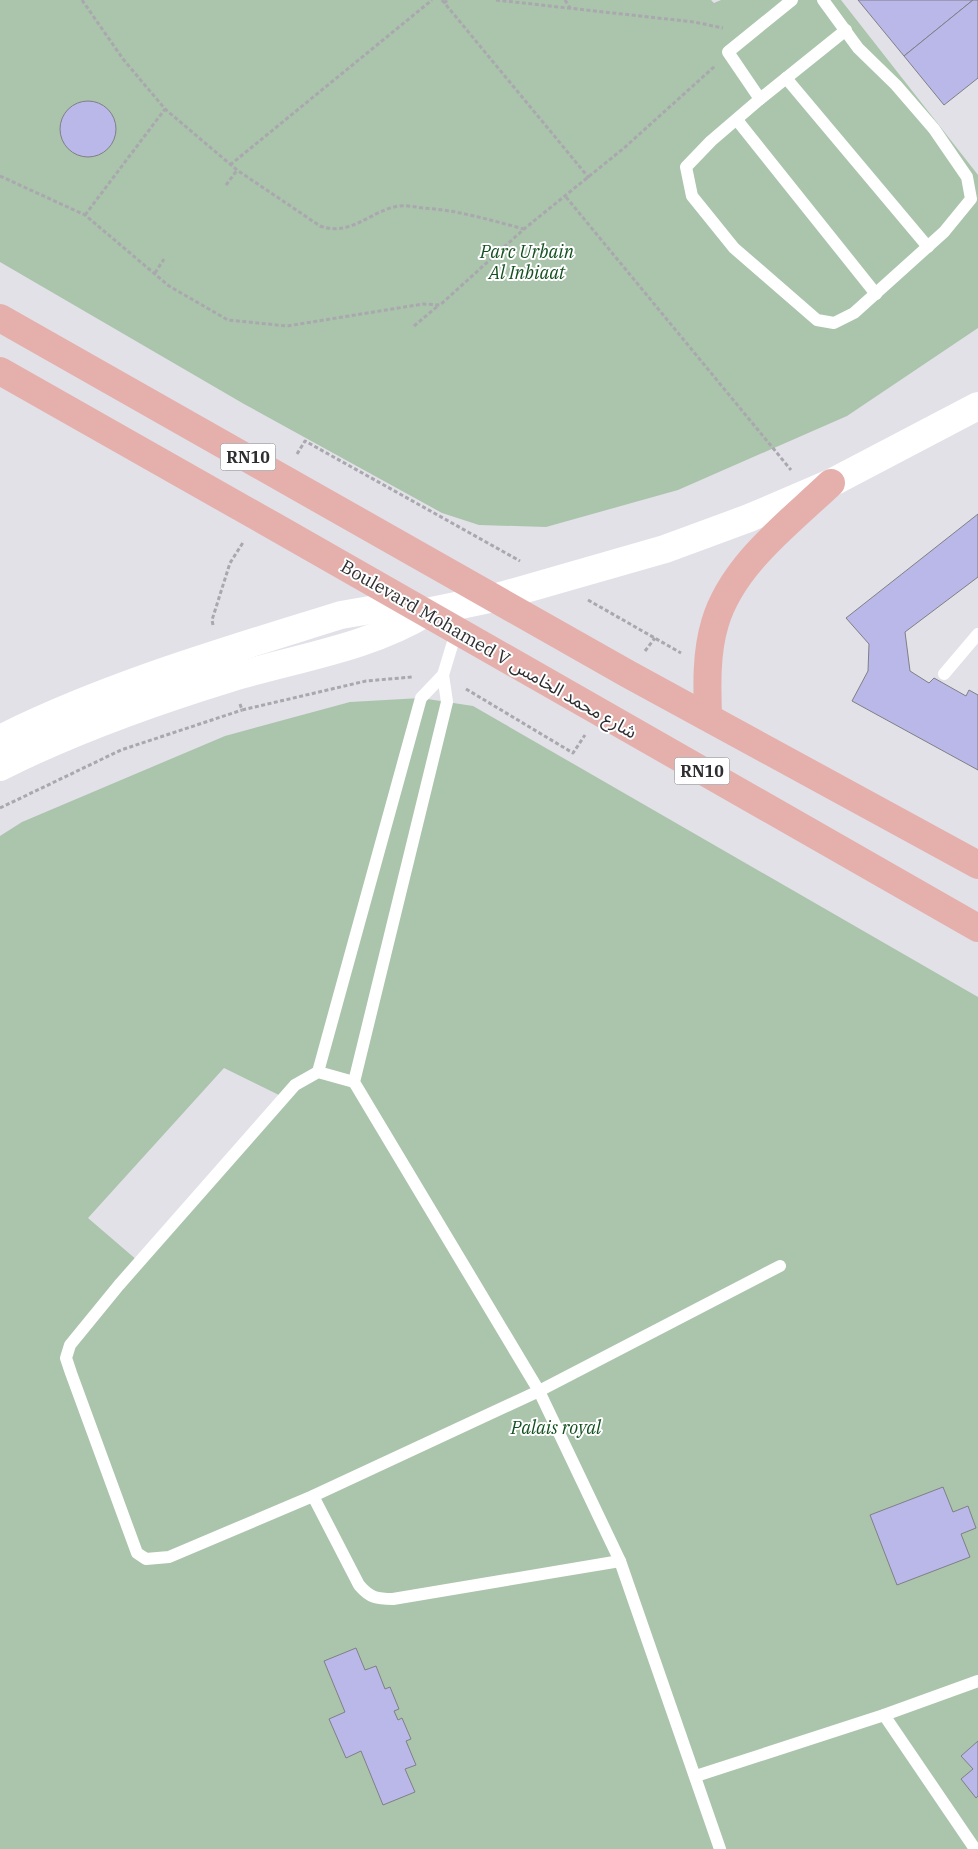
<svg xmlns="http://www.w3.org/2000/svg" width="978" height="1849" viewBox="0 0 978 1849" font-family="'IBM Plex Serif','Noto Sans Arabic',serif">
	<rect width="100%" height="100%" fill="#e2e1e8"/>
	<g fill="#abc5ac" fill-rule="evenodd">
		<polygon points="0,0 711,0 714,3 721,0 841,0 978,175 978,328 847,416 678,490 546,527 479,525 442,513 244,404 0,262"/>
		<path d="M421 698 473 706 978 997V1849H0V836L22 822 225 736 350 702ZM224 1068 285 1098 138 1261 88 1218Z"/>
	</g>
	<g fill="#bab7e9" stroke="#7f7f85">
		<polygon points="858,0 973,0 904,56"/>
		<polygon points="973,0 978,0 978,78 944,105 904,56"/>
		<circle cx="88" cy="129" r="28"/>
		<polygon points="978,514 978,577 905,632 910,671 929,683 934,678 966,696 969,690 978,695 978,770 852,701 868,671 869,644 846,618"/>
		<polygon points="943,1487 953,1512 968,1506 976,1528 961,1534 970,1557 897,1585 870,1515"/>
		<polygon points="356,1648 365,1670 376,1666 385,1689 390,1687 399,1709 394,1711 398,1720 402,1718 411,1739 406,1741 416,1765 405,1769 415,1792 383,1805 361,1751 346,1758 329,1719 345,1712 324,1661"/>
		<polygon points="978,1741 978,1796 976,1798 961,1779 973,1769 961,1756"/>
	</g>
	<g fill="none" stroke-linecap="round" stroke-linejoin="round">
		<g stroke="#a9a8ae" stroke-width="3" stroke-dasharray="4 2.5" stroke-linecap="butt">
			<path d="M82 0 123 59 165 109 237 170 320 226C352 237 369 211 399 206 407 205 415 207 423 208 457 210 490 220 524 229"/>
			<polyline points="442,0 589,178"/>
			<polyline points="496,0 694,22 723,28"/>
			<polyline points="565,0 570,8"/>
			<polyline points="444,3 448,0"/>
			<polyline points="230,165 432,0"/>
			<polyline points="0,176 85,215 169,286 228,320 287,326 423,304 440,305 524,229 624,148 715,66"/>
			<polyline points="226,185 237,170"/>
			<polyline points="566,197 791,470"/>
			<polyline points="85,215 165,109"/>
			<polyline points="155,273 164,259"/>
			<polyline points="414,326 439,305"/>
			<polyline points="297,454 305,441 520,561"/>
			<polyline points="588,600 681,653"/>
			<polyline points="213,625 212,620 230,563 244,541"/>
			<polyline points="645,651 655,638"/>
			<polyline points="466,689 573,753 585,735"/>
			<polyline points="240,704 242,710 366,681 412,677"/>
			<polyline points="0,808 121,750 242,710"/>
		</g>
		<g stroke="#fff" stroke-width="12">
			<polyline points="792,0 728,52 760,99 711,141 686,167 692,196 734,248 817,320 834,323 854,313 944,232 971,199 967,177 934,129 896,85 858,48 823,0"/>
			<polyline points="786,78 928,247"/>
			<polyline points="760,99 846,30"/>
			<polyline points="737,120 876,294"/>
			<polyline points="457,629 443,675 447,702 354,1082 539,1391 620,1561 720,1849"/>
			<polyline points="944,674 978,634"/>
			<polyline points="318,1072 421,698 443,675"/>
			<polyline points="354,1082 318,1072 295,1085 119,1285 70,1345 66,1358 71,1373 137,1553 146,1559 169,1557 313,1496 539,1391 780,1266"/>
			<path d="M313 1496 359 1585C370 1598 377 1599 393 1599L620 1561"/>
			<polyline points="884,1715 975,1849"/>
			<polyline points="696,1776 884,1715 978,1681"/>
		</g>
		<g stroke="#fff" stroke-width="28">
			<path d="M0 739C108 685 226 651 341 615L370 610 399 609 427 612 494 598 665 549 749 518 831 483 978 406"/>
			<path d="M0 767C73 730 152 702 230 678 296 658 369 648 427 612"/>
		</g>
		<g stroke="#e5afac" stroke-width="28">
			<polyline points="0,318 628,674 978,865"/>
			<path d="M0 371C327 555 652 743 978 928"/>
			<path d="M708 717C707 685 706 653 715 623 732 565 789 523 831 483"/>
		</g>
	</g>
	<g text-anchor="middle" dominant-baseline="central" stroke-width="4" stroke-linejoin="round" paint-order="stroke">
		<g fill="#fff" stroke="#6d6d70" stroke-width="1">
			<rect x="220.5" y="443.5" width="55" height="27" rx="4"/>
			<rect x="674.5" y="757.5" width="55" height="27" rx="4"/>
		</g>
		<g font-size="16" font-weight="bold" fill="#2f2f32">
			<text x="248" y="457">RN10</text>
			<text x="702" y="771">RN10</text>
		</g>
		<g font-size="18" font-style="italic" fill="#13501f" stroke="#fff">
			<text x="527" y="251">Parc Urbain<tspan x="527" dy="21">Al Inbiaat</tspan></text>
			<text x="556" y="1427">Palais royal</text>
		</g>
		<g font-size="18" fill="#2f2f32" stroke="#fff">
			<text transform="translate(489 649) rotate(30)">Boulevard Mohamed V شارع محمد الخامس</text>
		</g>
	</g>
</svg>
